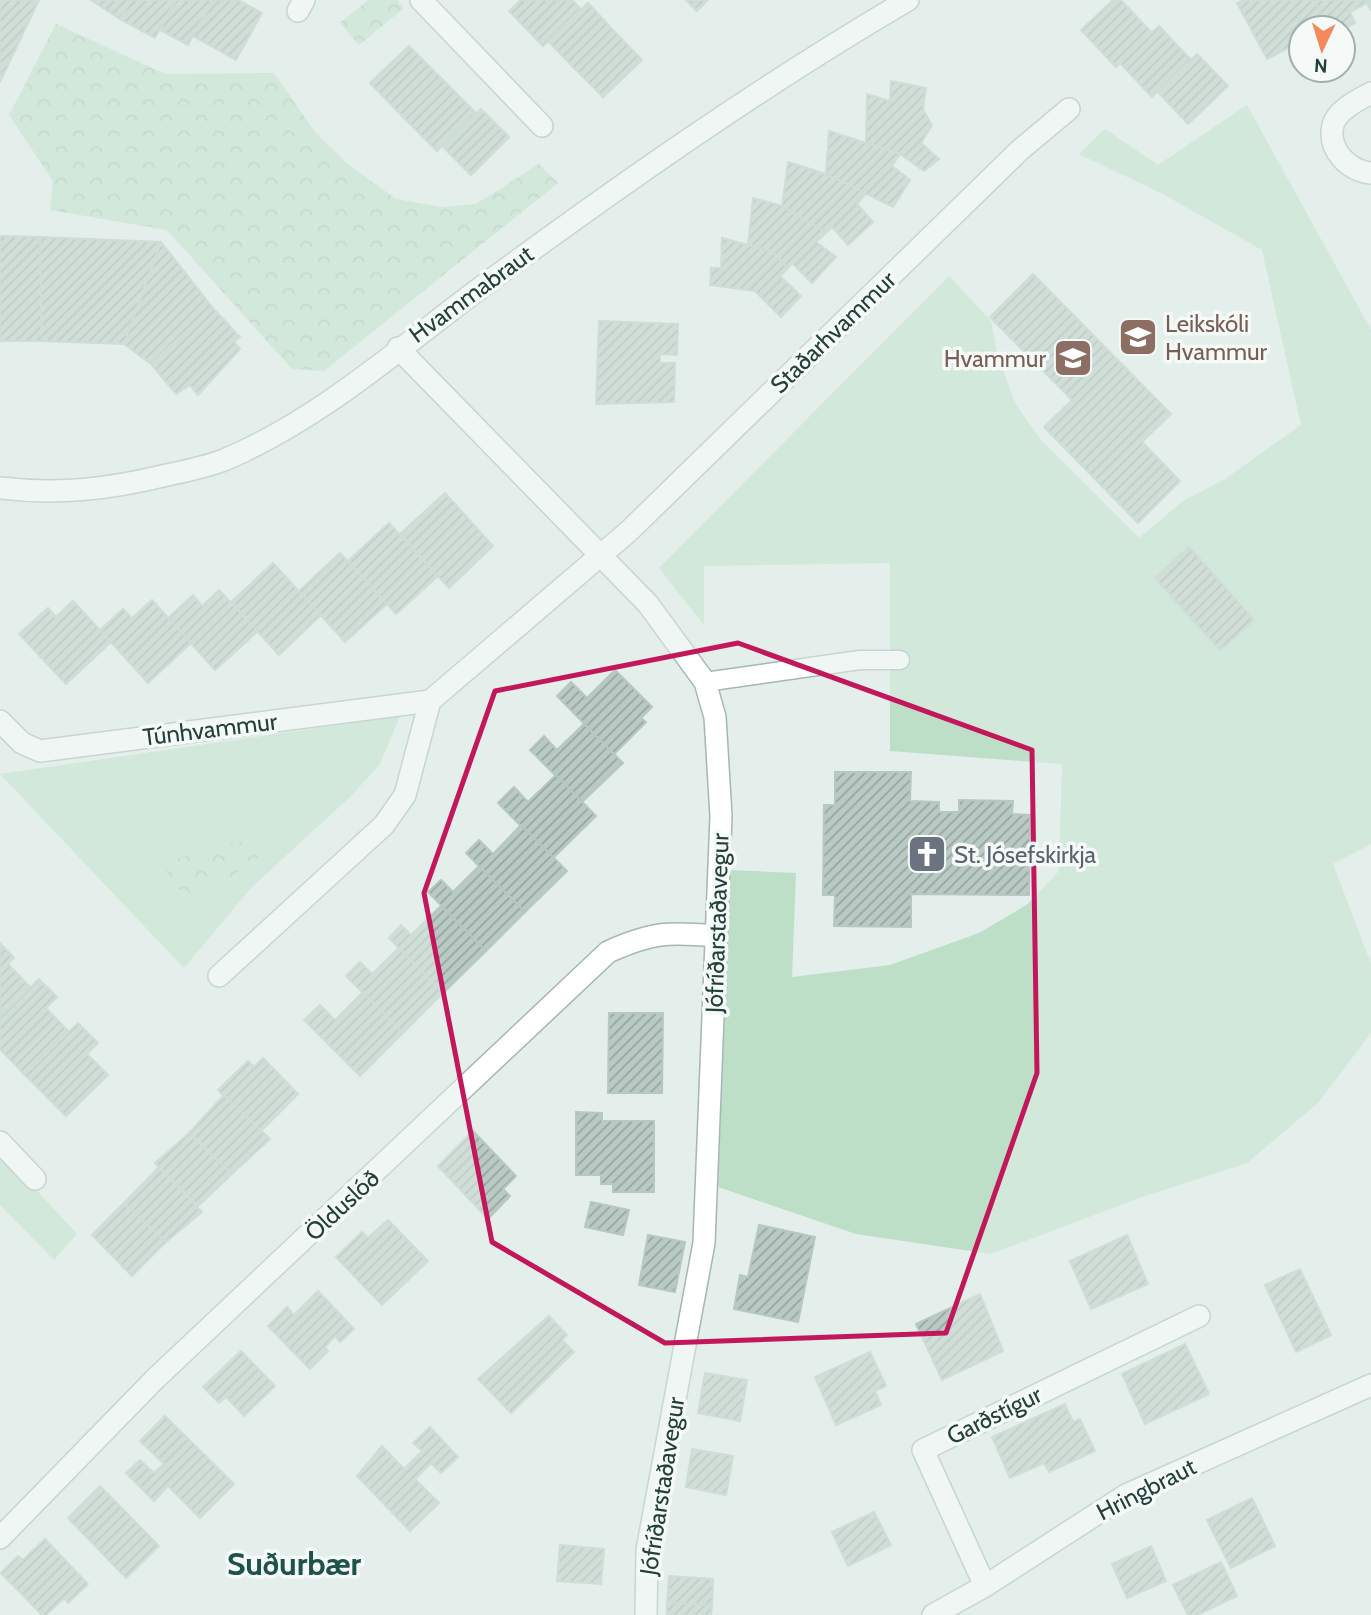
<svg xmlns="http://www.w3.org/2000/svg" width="1371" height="1615" viewBox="0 0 1371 1615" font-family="Cabin,sans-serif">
	<defs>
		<pattern id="park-crowns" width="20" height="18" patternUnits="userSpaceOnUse" patternTransform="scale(1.75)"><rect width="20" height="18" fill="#bddfc8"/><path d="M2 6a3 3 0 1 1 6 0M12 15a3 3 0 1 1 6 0" fill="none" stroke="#a2c0ad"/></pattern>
		<pattern id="building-hatch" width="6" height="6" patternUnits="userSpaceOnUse" patternTransform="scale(1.75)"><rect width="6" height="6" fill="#b9c9c3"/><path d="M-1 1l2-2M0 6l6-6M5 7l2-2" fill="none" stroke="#96a59f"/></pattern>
	</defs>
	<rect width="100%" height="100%" fill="#e4eeea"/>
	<g fill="#bddfc8">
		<polygon points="1247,105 1371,330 1371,844 1333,864 1371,964 1371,1033 1318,1103 1247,1163 1139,1198 991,1254 856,1234 718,1187 730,870 796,873 792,977 890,965 979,933 1028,904 1059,871 1062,764 890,751 890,563 704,566 704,625 659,568 949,276 991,321 997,353 1015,403 1040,439 1139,538 1183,501 1225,479 1301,425 1262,250 1161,193 1079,154 1105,129 1158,165"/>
		<polygon points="400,716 380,764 352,795 251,888 184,968 0,774"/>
		<polygon points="5,1156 77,1234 54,1260 0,1205 0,1161"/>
	</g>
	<g fill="url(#park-crowns)">
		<polygon points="368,0 397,0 404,8 359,45 340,23"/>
		<polygon points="56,24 165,74 274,73 315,132 349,165 396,199 442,207 476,204 539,164 558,183 324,371 292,369 167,230 50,210 53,181 9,115"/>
		<polygon points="255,836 258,857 195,903 169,880 164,861 217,849"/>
	</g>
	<g fill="url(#building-hatch)" stroke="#b6c8c1" stroke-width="2">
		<polygon points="0,0 39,0 0,82"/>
		<polygon points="91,0 131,0 120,19"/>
		<polygon points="131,0 176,0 155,38 120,19"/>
		<polygon points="176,0 213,0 188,45 160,30"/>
		<polygon points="213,0 238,0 262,13 236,60 193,36"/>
		<polygon points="521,0 572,0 581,9 543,46 509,11"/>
		<polygon points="686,0 708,0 697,11"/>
		<polygon points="1113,0 1121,0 1152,33 1116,67 1081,30"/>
		<polygon points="1244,0 1314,0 1327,25 1301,28 1301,32 1290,38 1294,45 1267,59 1237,3"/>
		<polygon points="1314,0 1371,0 1371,10 1367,3 1350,12 1355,23 1343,29 1328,28"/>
		<polygon points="588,3 614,31 575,69 548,41"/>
		<polygon points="1159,26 1191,60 1152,97 1120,63"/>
		<polygon points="614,31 642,60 603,97 575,69"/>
		<polygon points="409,46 443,80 404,118 370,83"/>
		<polygon points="1197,54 1228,86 1188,124 1158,92"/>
		<polygon points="443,80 476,113 437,151 404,118"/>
		<polygon points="891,81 926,88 923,110 932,125 921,143 939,159 924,171 900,154 866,143 867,94 890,101"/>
		<polygon points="481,109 509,137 471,175 442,146"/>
		<polygon points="829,131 900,154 892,166 910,180 893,207 826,174"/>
		<polygon points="788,162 826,174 866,193 857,204 873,222 848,245 832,227 826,233 782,206"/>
		<polygon points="753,198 782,206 826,233 816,242 836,257 812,283 792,263 788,268 771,251 748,245"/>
		<polygon points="0,236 40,237 42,341 0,341"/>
		<polygon points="40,237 161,242 124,344 42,341"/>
		<polygon points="722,238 771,251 788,268 780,276 801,296 781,317 755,291 710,285 711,268 721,268"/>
		<polygon points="161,242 212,307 151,364 124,344"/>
		<polygon points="1033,274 1171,414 1142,442 1180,481 1138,523 1044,427 1072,400 990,317"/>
		<polygon points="212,307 240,337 234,342 240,349 198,395 190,385 176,394 151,364"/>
		<polygon points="599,321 678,324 677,355 660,354 660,363 675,363 674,402 596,404"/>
		<polygon points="445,493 493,546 449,588 400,534"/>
		<polygon points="389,523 438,576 396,614 348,561"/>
		<polygon points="1189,547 1254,620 1220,650 1155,578"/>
		<polygon points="340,553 387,604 345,642 299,591"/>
		<polygon points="273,563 321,615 279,655 231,602"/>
		<polygon points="219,590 258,631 215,670 168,618 193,595 202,606"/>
		<polygon points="152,600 191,643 148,683 100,630 123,609 132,618"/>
		<polygon points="73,601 111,642 66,684 19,634 48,608 56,617"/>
		<polygon points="615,670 652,707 641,718 646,722 614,754 557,696 571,682 587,698"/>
		<polygon points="584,724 623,763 582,802 530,750 544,736 557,750"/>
		<polygon points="835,772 911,772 910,801 939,802 939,812 959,812 959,800 1013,801 1012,814 1030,815 1029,895 911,894 911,927 834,926 835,895 823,895 824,805 835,805"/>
		<polygon points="556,775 596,816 553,858 498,803 514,787 528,802"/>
		<polygon points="521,825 567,871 525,912 466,853 479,840 493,854"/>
		<polygon points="479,866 525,912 486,951 428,892 441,880 453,892"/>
		<polygon points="441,906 486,951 443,993 389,938 401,925 411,935"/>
		<polygon points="0,943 14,958 8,964 30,987 0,1017"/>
		<polygon points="399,948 443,993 403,1033 346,976 360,962 372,974"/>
		<polygon points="39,979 57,997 46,1008 69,1032 25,1075 0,1049 0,1017"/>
		<polygon points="363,992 403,1033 360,1076 304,1020 320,1005 335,1020"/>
		<polygon points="609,1013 663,1013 662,1093 608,1093"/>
		<polygon points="78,1023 98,1043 87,1054 108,1075 66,1116 25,1075"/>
		<polygon points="263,1058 298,1094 260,1132 218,1090 248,1061 254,1067"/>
		<polygon points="224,1095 270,1139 232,1174 189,1133"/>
		<polygon points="576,1112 602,1113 602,1121 654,1121 654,1192 613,1192 613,1184 601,1184 601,1175 576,1175"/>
		<polygon points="473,1131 516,1176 503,1189 510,1196 488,1219 438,1166"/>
		<polygon points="189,1133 232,1174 198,1206 155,1163"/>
		<polygon points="159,1167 202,1212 166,1242 124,1203"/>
		<polygon points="591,1202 629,1210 623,1235 585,1227"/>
		<polygon points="124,1203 166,1242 132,1276 92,1235"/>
		<polygon points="388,1220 428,1261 382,1305 336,1257 362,1232 368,1238"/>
		<polygon points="759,1225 815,1237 798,1322 734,1309 740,1275 748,1277"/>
		<polygon points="648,1235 685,1242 675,1292 639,1285"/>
		<polygon points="1127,1235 1148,1284 1091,1309 1070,1261"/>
		<polygon points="1300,1269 1331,1335 1296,1352 1265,1285"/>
		<polygon points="318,1291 354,1329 340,1342 335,1336 325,1347 328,1351 310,1369 268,1326 287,1307 294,1315"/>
		<polygon points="980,1294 1003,1351 942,1380 916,1324"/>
		<polygon points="549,1316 567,1335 562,1340 574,1352 511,1413 478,1379"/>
		<polygon points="1185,1344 1209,1394 1145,1424 1122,1374"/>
		<polygon points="241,1351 275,1386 244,1416 226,1397 219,1403 203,1387"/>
		<polygon points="870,1352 886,1386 875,1391 881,1405 836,1425 815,1377"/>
		<polygon points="705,1373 747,1380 740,1421 698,1413"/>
		<polygon points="1065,1404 1073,1422 1080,1419 1095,1451 1049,1472 1044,1463 1010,1478 992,1437"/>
		<polygon points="165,1416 234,1484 200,1518 168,1486 154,1501 126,1473 140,1460 154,1473 164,1464 140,1441"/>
		<polygon points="430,1427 458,1457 441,1473 431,1463 415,1479 439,1503 410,1531 357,1476 382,1446 404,1469 422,1451 413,1443"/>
		<polygon points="692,1449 733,1456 726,1495 686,1487"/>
		<polygon points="100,1486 159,1546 126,1578 68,1518"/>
		<polygon points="1252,1498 1275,1546 1231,1568 1207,1520"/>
		<polygon points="874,1512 891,1545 848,1566 832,1532"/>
		<polygon points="45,1539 88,1584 68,1603 64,1598 46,1615 42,1615 1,1573 18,1556 23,1560"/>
		<polygon points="560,1545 604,1549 601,1584 557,1581"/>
		<polygon points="1151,1546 1166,1581 1127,1598 1112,1564"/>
		<polygon points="1221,1562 1237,1596 1197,1615 1188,1615 1173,1585"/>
		<polygon points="669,1576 713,1579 712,1605 667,1603"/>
		<polygon points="667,1603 712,1605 711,1615 667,1615"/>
	</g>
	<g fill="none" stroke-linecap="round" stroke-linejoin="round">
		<g stroke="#a6b6b2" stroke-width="21">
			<polyline id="service" points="705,682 860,660 900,660"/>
		</g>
		<g stroke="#a6b6b2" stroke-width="24">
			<g id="minor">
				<polyline points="421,0 542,126"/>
				<polyline points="298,11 304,0"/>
				<path d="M1371 93C1358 100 1337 110 1333 125 1327 150 1349 171 1371 173"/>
				<polyline points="398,348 648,604 705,682 715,717 721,816 704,1243 647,1550 646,1615"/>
				<path d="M0 488C59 495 110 489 167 475 186 471 206 467 224 460 322 419 405 343 491 280 626 181 763 85 908 0"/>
				<polyline points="0,721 22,743 40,751 430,701 629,531 1020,150 1069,109"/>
				<polyline points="219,976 384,825 405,795 430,701"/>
				<polyline points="0,1142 35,1179"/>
				<path d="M0 1538 155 1379 608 952C652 932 668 932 715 936"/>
				<polyline points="985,1586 923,1450 1199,1316"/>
				<polyline points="933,1615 985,1586 1126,1495 1371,1385"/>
			</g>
		</g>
		<use href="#service" stroke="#fff" stroke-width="18"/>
		<use href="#minor" stroke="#fff" stroke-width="21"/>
	</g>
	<path d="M0 0H1371V1615H0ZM738 643 1032 750 1037 1073 946 1333 665 1343 492 1242 424 893 495 691Z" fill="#e4eeea" fill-opacity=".55" fill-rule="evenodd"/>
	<path fill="none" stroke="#c2185b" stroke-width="5" stroke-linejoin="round" d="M738 643 1032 750 1037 1073 946 1333 665 1343 492 1242 424 893 495 691Z"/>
	<defs>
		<g id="school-square" transform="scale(2.0125)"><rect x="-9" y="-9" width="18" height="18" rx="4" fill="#8d6e63" stroke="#f5faf8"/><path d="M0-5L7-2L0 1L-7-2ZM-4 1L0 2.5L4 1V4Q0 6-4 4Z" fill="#fff"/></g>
		<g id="church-square" transform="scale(2.0125)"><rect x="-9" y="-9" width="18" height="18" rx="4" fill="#6b7280" stroke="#f5faf8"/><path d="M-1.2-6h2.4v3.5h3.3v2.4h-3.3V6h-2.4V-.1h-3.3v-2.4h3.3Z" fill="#fff"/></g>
	</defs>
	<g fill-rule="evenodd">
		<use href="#school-square" x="1138" y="337"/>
		<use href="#school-square" x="1073" y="358"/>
		<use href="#church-square" x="927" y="854"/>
	</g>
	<g text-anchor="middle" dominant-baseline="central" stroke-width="7" stroke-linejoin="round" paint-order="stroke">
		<g font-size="24" fill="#23403a" stroke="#f5faf8">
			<text transform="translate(471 294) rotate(-36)">Hvammabraut</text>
			<text transform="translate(833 332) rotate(-44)">Staðarhvammur</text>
			<text transform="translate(210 729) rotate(-7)">Túnhvammur</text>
			<text transform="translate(717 923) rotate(-88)">Jófríðarstaðavegur</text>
			<text transform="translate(342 1205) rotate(-43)">Ölduslóð</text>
			<text transform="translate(994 1415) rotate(-26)">Garðstígur</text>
			<text transform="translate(662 1486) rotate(-81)">Jófríðarstaðavegur</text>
			<text transform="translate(1146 1489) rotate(-27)">Hringbraut</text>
		</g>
		<g font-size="24" fill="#785e54" stroke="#f5faf8" text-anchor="start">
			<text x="1165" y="323">Leikskóli<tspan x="1165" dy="28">Hvammur</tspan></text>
			<text x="1046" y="358" text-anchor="end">Hvammur</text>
		</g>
		<g font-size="24" fill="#5b616d" stroke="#f5faf8" text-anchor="start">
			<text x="954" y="854">St. Jósefskirkja</text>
		</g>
		<g font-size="32" font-weight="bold" fill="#1e5349" stroke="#f5faf8">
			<text x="294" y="1563">Suðurbær</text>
		</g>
	</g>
	<g transform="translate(1322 49) rotate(184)"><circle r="33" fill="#f5faf8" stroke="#a1b0ac" stroke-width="2"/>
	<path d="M0-5L12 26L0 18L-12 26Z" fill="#f4895c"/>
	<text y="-10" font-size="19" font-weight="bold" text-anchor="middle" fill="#23403a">N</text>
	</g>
</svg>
